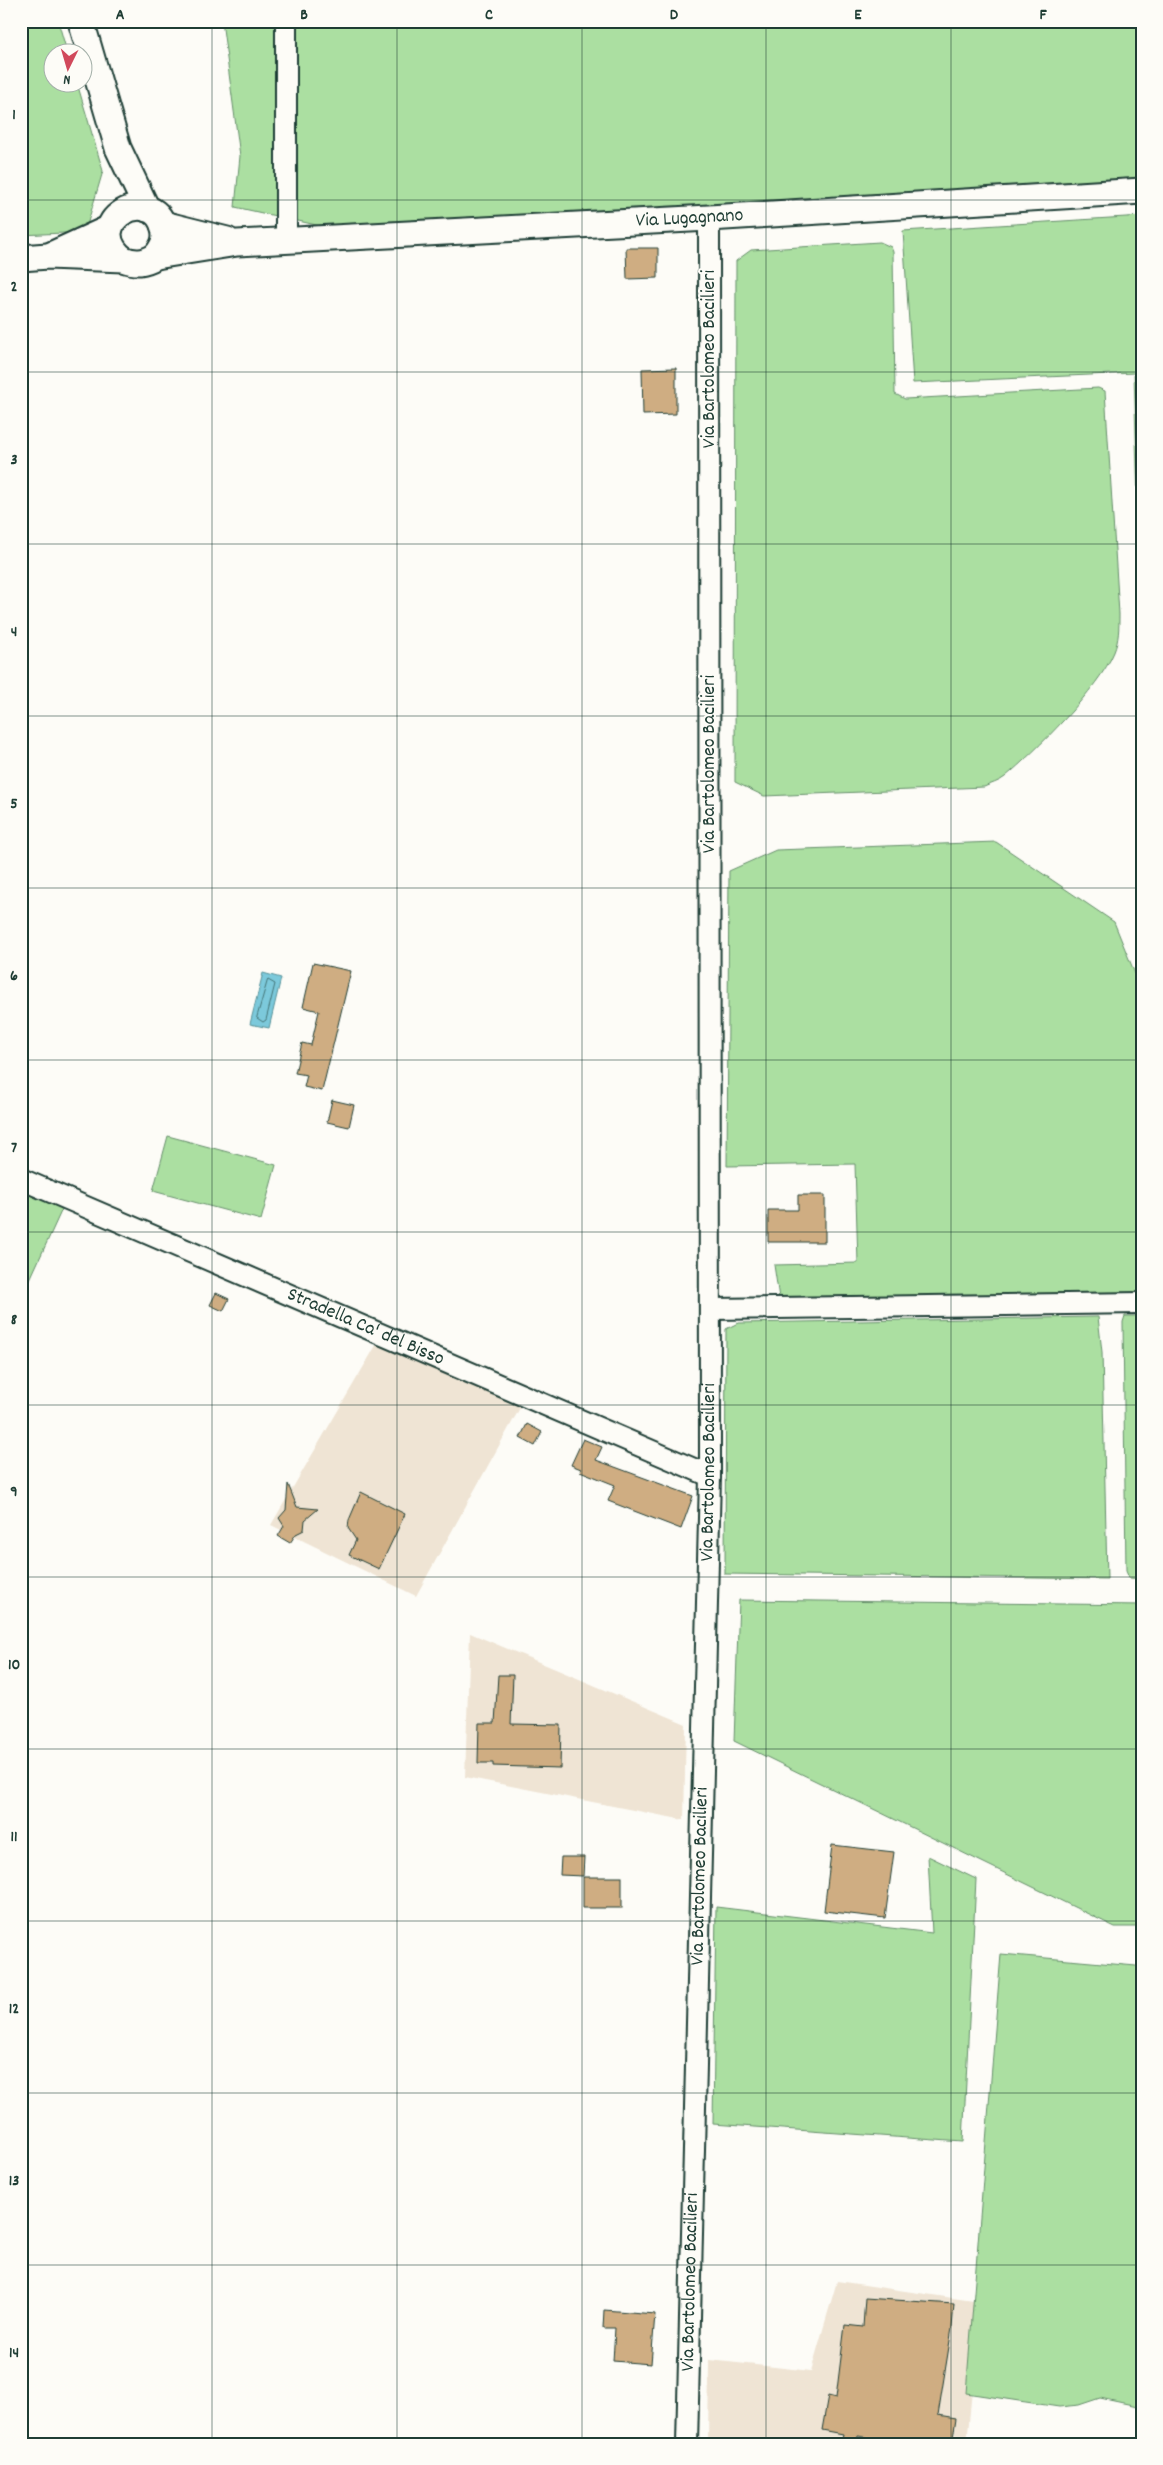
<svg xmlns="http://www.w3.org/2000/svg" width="1163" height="2465" viewBox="0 0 1163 2465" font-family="Dekko,sans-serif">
	<rect width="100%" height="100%" fill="#fdfcf7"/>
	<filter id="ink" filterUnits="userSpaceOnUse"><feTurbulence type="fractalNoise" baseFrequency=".02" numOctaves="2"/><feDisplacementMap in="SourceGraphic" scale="10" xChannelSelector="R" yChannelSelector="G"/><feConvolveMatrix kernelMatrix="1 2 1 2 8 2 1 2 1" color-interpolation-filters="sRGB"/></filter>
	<g filter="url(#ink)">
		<g fill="#efe4d4">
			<polygon points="378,1342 521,1406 416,1596 271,1525"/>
			<polygon points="470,1633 686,1724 684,1820 465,1777"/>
			<polygon points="837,2281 980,2302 967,2444 708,2444 709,2360 811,2371"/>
		</g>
		<g fill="#abdfa1" stroke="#658e6a">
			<polygon points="21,21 58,21 67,52 52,52 52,82 77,83 103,171 85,232 21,235"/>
			<polygon points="222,21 1142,21 1142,183 339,230 235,207 240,156"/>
			<polygon points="1142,216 1142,634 1134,373 913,383 903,231"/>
			<path d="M880 242 891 247 893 252 895 394 905 399 1098 388 1105 391 1119 614C1119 628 1119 640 1114 652 1100 687 1035 752 1005 777 999 782 990 784 984 787L764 796 735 782 736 261 751 250Z"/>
			<polygon points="996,842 1114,922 1140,986 1142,1293 779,1298 774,1265 858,1263 855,1164 727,1166 729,871 776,850"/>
			<polygon points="168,1136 276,1165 261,1220 153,1191"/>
			<polygon points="21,1188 63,1207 21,1299"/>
			<polygon points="1125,1316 1142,1316 1142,1579 1129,1578 1126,1571 1123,1322"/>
			<polygon points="1098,1317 1102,1352 1107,1579 725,1574 726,1329 738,1323"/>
			<polygon points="739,1600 1142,1605 1142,1927 1115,1927 734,1741"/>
			<polygon points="928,1856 976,1879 963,2142 713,2124 716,1907 932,1933"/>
			<polygon points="1001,1954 1136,1966 1142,1968 1142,2407 1100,2398 1079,2405 1059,2407 966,2393"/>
		</g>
		<polygon fill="#7cc9db" stroke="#579198" points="263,973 281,978 269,1028 250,1024"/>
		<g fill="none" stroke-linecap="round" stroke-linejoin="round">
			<polygon stroke="#447577" stroke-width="1" points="268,980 275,984 266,1020 263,1022 257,1018"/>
		</g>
		<g fill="#cfad82" stroke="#1f3d34">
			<polygon points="626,248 658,248 658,278 627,279"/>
			<polygon points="676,368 676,414 643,415 642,369"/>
			<polygon points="313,963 351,971 322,1091 304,1087 307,1075 295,1073 302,1043 311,1045 319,1011 303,1007"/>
			<polygon points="332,1100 354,1105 349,1127 327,1122"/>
			<polygon points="798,1195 825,1195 825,1242 768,1242 768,1210 798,1210"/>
			<polygon points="216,1293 229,1299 223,1311 210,1305"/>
			<polygon points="527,1424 542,1432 535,1446 520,1438"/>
			<polygon points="583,1439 602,1447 596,1460 693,1496 681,1529 608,1501 615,1485 580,1471 581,1469 571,1465"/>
			<polygon points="288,1484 297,1507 318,1509 305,1520 304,1530 296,1534 290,1543 278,1536 284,1526 279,1518 286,1510"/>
			<polygon points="361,1492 405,1514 379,1569 349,1555 356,1540 348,1528 349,1520"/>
			<polygon points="498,1675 513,1675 511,1724 561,1725 560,1768 493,1766 493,1763 478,1763 479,1723 495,1723"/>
			<polygon points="832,1845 894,1852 885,1918 824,1911"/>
			<polygon points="561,1857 584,1857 583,1876 560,1875"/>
			<rect x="583" y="1877" width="39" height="31"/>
			<polygon points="865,2298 954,2304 952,2328 938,2415 956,2418 952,2444 905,2444 858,2436 857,2444 849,2444 841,2442 843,2434 822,2430 828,2396 836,2398 845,2325 863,2327"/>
			<polygon points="604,2310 655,2314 651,2364 613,2361 615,2328 603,2328"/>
		</g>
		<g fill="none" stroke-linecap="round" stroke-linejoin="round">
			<g stroke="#1f3d34" stroke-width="24">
				<g id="minor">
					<polyline points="286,21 286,240"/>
					<path id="s1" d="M21 1179 710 1476"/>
					<polyline points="710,1309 1142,1303"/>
					<path id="s2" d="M687 2444 710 1476 709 218"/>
				</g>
			</g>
			<g stroke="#1f3d34" stroke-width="29">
				<g id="major">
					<polyline points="81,21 118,148 147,209"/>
					<polyline points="163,224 227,240"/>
					<polyline points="53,254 110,228"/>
					<path id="s3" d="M21 258 48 256 123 259C136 264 144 263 156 256L237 243 709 218 1142 191"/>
					<path d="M123 259C79 222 152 182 164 228 167 239 163 247 156 256"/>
				</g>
			</g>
			<use href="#minor" stroke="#fdfcf7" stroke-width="20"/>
			<use href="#major" stroke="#fdfcf7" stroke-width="25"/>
		</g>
	</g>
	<path fill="none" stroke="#1f3d34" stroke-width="1" stroke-opacity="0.55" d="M212 21V2444M397 21V2444M582 21V2444M766 21V2444M951 21V2444M21 200H1142M21 372H1142M21 544H1142M21 716H1142M21 888H1142M21 1060H1142M21 1232H1142M21 1405H1142M21 1577H1142M21 1749H1142M21 1921H1142M21 2093H1142M21 2265H1142"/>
	<g text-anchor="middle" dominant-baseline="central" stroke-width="4" stroke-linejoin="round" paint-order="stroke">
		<g font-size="20" fill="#1f3d34" stroke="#fdfcf7">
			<text stroke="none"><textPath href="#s3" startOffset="672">Via Lugagnano</textPath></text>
			<text transform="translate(710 359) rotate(-90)">Via Bartolomeo Bacilieri</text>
			<text transform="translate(710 764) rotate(-90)">Via Bartolomeo Bacilieri</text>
			<text stroke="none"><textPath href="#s1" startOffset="375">Stradella Ca' del Bisso</textPath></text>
			<text stroke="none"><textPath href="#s2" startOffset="972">Via Bartolomeo Bacilieri</textPath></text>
			<text stroke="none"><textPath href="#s2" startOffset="568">Via Bartolomeo Bacilieri</textPath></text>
			<text stroke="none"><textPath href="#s2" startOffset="162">Via Bartolomeo Bacilieri</textPath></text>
		</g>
	</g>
	<rect width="1163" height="2465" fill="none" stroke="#fdfcf7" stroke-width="55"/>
	<g transform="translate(68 68) rotate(185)"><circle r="24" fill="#fdfcf7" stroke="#a4b0a9"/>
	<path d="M0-4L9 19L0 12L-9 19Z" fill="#d1495b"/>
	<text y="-8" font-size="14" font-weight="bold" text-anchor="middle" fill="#1f3d34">N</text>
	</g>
	<rect x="28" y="28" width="1108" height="2410" fill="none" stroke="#1f3d34" stroke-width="2"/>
	<g font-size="16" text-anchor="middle" font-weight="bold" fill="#1f3d34">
		<text x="120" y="19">A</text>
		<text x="304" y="19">B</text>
		<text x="489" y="19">C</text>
		<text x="674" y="19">D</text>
		<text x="858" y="19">E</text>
		<text x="1043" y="19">F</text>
		<text x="14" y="119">1</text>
		<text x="14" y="291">2</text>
		<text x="14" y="464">3</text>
		<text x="14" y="636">4</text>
		<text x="14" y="808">5</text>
		<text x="14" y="980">6</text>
		<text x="14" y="1152">7</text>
		<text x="14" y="1324">8</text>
		<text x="14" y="1496">9</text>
		<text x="14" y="1669">10</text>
		<text x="14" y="1841">11</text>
		<text x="14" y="2013">12</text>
		<text x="14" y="2185">13</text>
		<text x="14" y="2357">14</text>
	</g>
</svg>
